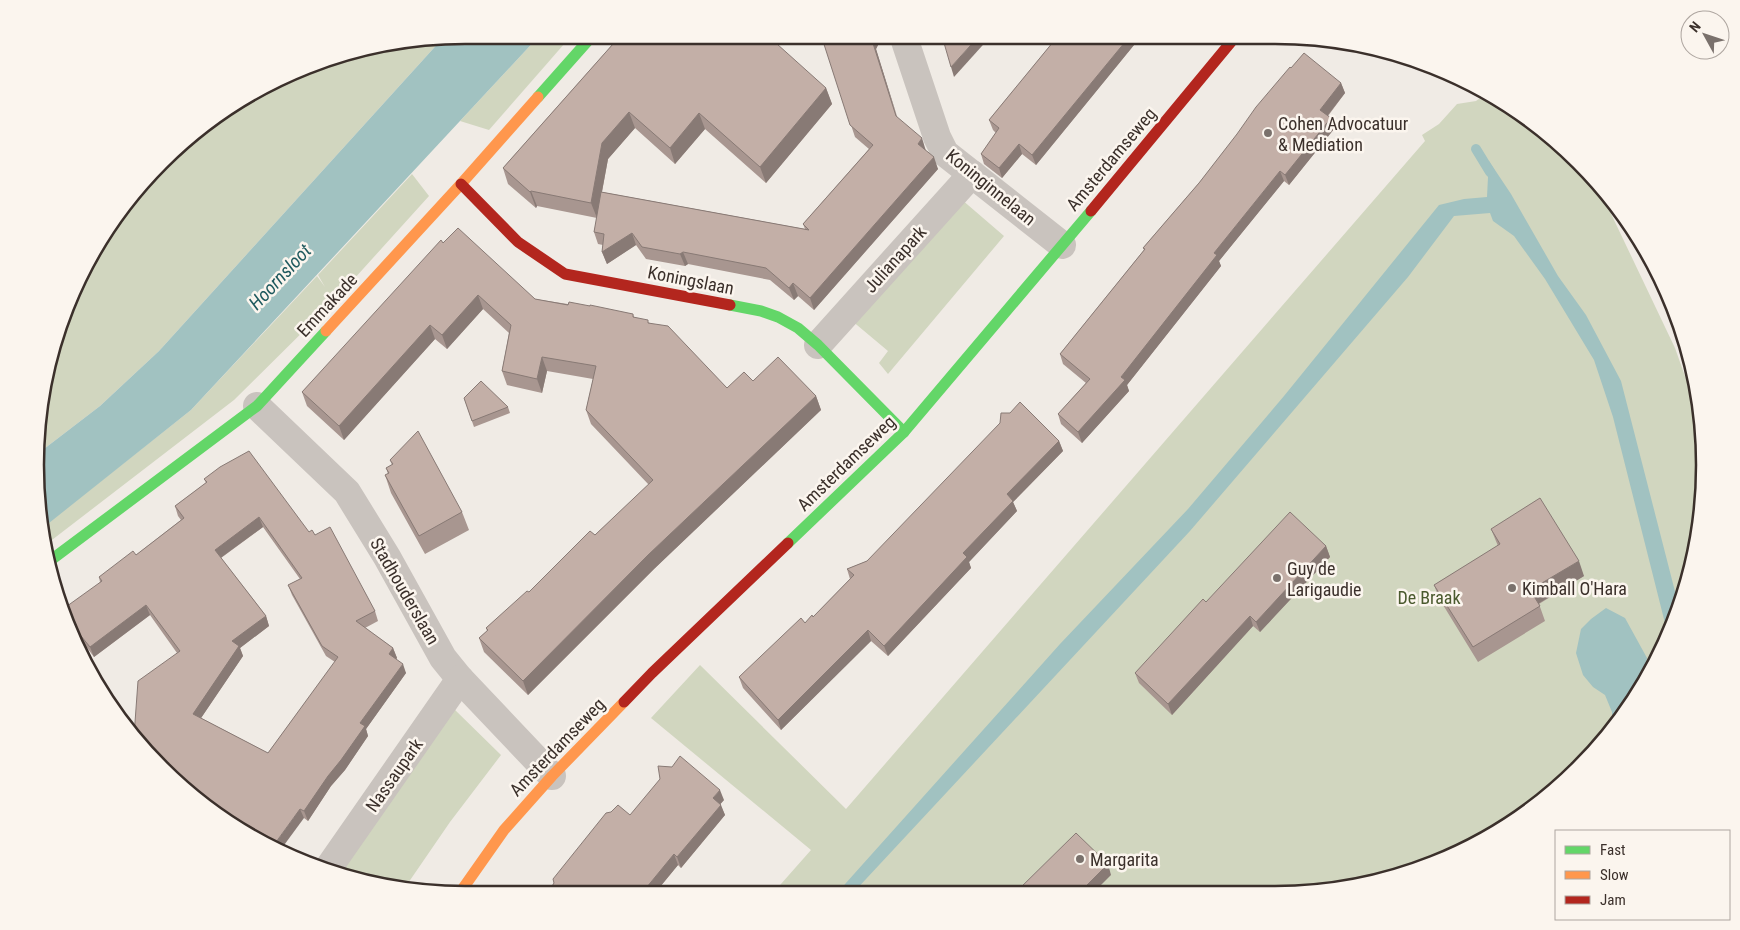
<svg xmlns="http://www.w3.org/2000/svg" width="1740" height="930" viewBox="0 0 1740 930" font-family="'Roboto Condensed',sans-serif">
	<rect width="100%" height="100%" fill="#f0ebe5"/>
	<g fill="#d1d6bf">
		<polygon points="540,35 572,35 489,130 460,121"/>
		<polygon points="442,39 159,351 100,406 40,452 50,354 107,226 203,124 327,58"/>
		<polygon points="1487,93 1537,124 1594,178 1675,348 1702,424 1704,493 1690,577 1661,655 1598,748 1537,806 1439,862 1331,891 773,893 811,850 651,718 700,665 846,809 1425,141 1422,135 1439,124 1457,104 1476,101"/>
		<polygon points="412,174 429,196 335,300 234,400 48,543 44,526 191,410 317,276 325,287 318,275"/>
		<polygon points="961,199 1004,236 888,374 879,363 888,351 851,320"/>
		<polygon points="453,708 501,755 450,822 404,889 353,880 337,874"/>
	</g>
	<g fill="#a1c2c1">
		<polygon points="465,35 540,35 191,410 44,527 36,493 40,452 100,406 159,351 442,39"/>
		<polygon points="1480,161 1489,161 1511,194 1558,276 1586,315 1621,381 1679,607 1668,635 1613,417 1594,360 1545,279 1514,236 1493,221 1490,213 1454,216 1408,277 1190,531 853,893 837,893 1060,644 1188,509 1284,396 1439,205 1464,199 1487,197 1488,177"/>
		<polygon points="1606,608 1625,618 1647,658 1643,681 1612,727 1612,712 1605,695 1593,687 1583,675 1576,653 1581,629 1591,619"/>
	</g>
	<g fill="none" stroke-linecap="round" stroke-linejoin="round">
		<polyline stroke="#a1c2c1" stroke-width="10" points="1476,149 1490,172"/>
		<g stroke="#c9c3be" stroke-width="28">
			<polyline points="903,35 937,137 945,153 1062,245"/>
			<polyline points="818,345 972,174"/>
			<polyline points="257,406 347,492 387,557 443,658 460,679 552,776"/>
			<polyline points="327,870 460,679"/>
		</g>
		<g stroke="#63d668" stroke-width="11">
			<polyline points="538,97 593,35"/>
			<polyline points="730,305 761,311 778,317 798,328 818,345 904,432"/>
			<polyline points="788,543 904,432 1091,211"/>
			<polyline points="51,560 257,406 326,331"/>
		</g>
		<g stroke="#ff974d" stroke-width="11">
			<polyline points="326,331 461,184 538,97"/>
			<polyline points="459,894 504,830 552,776 624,702"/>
		</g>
		<g stroke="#b3261e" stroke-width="11">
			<polyline points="461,184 518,242 565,274 730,305"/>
			<polyline points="1091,211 1236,36"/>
			<polyline points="624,702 652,673 788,543"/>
		</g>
		<polyline stroke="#b1aca8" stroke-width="4" stroke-dasharray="1 4" stroke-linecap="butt" points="1627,222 1660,291 1690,361"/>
	</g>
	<g fill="#a89690" fill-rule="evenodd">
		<polygon points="621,35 826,88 832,104 766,183 705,129 675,164 635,128 608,159 602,192 805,229 803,224 869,149 855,137 821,35 876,35 879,43 876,49 897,117 926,151 938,169 814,310 798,296 794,300 770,280 688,264 685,266 646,259 636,245 607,264 602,252 603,245 598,244 594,232 597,218 537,206 536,208 508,184 503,168"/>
		<polygon points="1058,36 1130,36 1134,45 1036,165 1022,154 1002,178 984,164 981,154 996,133 993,130 989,120"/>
		<polygon points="1380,49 1387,50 1393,52 1387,56"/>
		<polygon points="1291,68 1341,83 1345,93 1328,116 1331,118 1334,129 1289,185 1284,181 1219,261 1221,266 1127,385 1129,391 1082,443 1061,424 1058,414 1086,383 1063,364 1060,354 1144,250 1143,248 1199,183"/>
		<polygon points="443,243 535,299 633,314 634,317 650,323 727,388 753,381 816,396 821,410 654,569 528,695 484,652 479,638 487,631 486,628 529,592 595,535 649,485 591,424 586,410 593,379 547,371 542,393 507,385 502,371 509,333 483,309 447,349 435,339 344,440 307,406 302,392"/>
		<polygon points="464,398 508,407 510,413 474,427"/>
		<polygon points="1059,441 1063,451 1013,502 1017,511 969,562 971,568 888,656 871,641 781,730 743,688 739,677 805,623 813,617 850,579 847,569 867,561"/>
		<polygon points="390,460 462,512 469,530 425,554 391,493 385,475 388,474 386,468 392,465"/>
		<path d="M204 479 315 535 375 611 378 621 365 628 393 648 397 658 396 659 406 673 366 729 368 736 345 770 331 786 308 821 304 818 203 806 177 653 150 615 94 657 85 645 68 630 100 582 99 577 136 555 181 520 178 516 175 506 206 483ZM263 527 300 579 288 585 292 595 326 656 335 662 268 753 201 718 243 656 240 648 269 626 266 616 221 558Z"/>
		<polygon points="1491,529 1584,576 1539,604 1545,621 1478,662 1440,600 1434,585 1498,546"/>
		<polygon points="1326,546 1330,557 1260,632 1253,626 1172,715 1139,683 1135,673 1206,602"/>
		<polygon points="724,800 720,804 725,815 681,868 678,865 655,893 547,894 630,815"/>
	</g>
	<g fill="#887a75">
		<polygon points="872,35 876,35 879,43 876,49 901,129 871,37"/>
		<polygon points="979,36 991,36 954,77 951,67"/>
		<polygon points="1130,36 1134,45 1036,165 1032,155"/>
		<polygon points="1384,49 1393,52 1387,56"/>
		<polygon points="1341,83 1345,93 1324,120 1320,110"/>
		<polygon points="826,88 832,104 766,183 760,167"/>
		<polygon points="629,112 635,128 608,159 597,218 591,203 602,143"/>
		<polygon points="699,113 705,129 675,164 670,148"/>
		<polygon points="1331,118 1334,129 1289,185 1285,175"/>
		<polygon points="922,138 926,151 918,144"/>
		<polygon points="1019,144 1022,154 1002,178 999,168"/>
		<polygon points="934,157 938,169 814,310 810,298"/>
		<polygon points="1280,171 1284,181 1219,261 1221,266 1127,385 1129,391 1082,443 1078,432 1121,377 1214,253"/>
		<polygon points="531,191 537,206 536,208 530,192"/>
		<polygon points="632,233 636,245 607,264 602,252"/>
		<polygon points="683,252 688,264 685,266 680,254"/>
		<polygon points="793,283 798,296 794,300 789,288"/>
		<polygon points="478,295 483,309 447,349 442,335"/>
		<polygon points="430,325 435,339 344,440 339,426"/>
		<polygon points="542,357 547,371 542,393 537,379"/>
		<polygon points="816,396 821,410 654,569 528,695 523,681 648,555"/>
		<polygon points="1059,441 1063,451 1013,502 1017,511 969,562 971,568 888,656 884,646 963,553 1007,494"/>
		<polygon points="259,517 263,527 219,559 215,550"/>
		<polygon points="1326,546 1330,557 1260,632 1256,622"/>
		<polygon points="1579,561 1584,576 1536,605 1530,590"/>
		<polygon points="146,605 150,615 94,657 90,647"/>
		<polygon points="266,616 269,626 240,648 243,656 197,724 193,714 232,641"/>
		<polygon points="1250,616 1253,626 1172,715 1168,704"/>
		<polygon points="868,630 871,641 781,730 778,720"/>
		<polygon points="81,636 85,645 80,649 74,640"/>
		<polygon points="393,648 397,658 393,664 389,654"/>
		<polygon points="403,664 406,673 366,729 368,736 345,770 331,786 308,821 304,811 360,723"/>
		<polygon points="720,790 724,800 717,808 713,798"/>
		<polygon points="721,805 725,815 681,868 677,857"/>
		<polygon points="300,809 304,818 279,852 271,849"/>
		<polygon points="674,854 678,865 655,893 642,893"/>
		<polygon points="1108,864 1111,875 1094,892 1080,892"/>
	</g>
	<g fill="#c3afa7" stroke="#887a75" fill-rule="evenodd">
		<polygon points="621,35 767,35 826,88 760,167 699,113 670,148 629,112 602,143 591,203 531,191 530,192 503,168"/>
		<polygon points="821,35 872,35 871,37 896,116 922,138 918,144 934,157 810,298 793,283 789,288 766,268 683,252 680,254 642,247 632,233 602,252 604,234 594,232 601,192 809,230 803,224 873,145 850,125"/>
		<polygon points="942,36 979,36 951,67"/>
		<polygon points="1058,36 1130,36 1032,155 1019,144 999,168 981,154 999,128 989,120"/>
		<polygon points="1304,53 1341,83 1320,110 1331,118 1285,175 1280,171 1214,253 1217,255 1121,377 1125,380 1078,432 1058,414 1090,379 1060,354 1145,249 1143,248 1199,183 1237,134 1256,107 1290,67 1291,68"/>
		<polygon points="458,228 535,299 568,305 569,302 590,306 590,305 633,314 633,317 648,320 648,323 668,326 727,388 744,372 753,381 778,357 816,396 648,555 523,681 479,638 488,630 486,628 527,591 529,592 590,531 595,535 653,480 586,410 596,366 542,357 537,379 502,371 511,325 478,295 442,335 430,325 339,426 302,392 441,240 443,243"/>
		<polygon points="481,381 508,407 472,421 464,398"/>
		<polygon points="1020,402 1059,441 1007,494 1013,501 963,553 967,557 884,646 868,630 778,720 739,677 801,618 805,623 812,615 813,617 854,575 847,569 867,561 1000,423 1001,413 1010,413"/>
		<polygon points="418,431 462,512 419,536 385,475 389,473 386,468 393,464 390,460"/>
		<path d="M249 451 309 532 312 530 315 535 330 527 375 611 356 621 393 648 389 654 403 664 360 723 365 726 341 760 328 776 304 811 300 809 271 849 203 806 142 749 134 736 138 681 180 651 146 605 90 647 81 636 74 640 68 630 63 609 102 581 99 577 133 551 136 555 184 518 175 506 207 482 204 479 220 467ZM259 517 302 578 288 585 322 646 338 657 268 753 193 714 239 646 232 641 266 616 215 550Z"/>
		<polygon points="1540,498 1579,561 1530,590 1540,606 1473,647 1434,585 1500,544 1491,529"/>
		<polygon points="1290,512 1326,546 1256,622 1250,616 1168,704 1135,673 1203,599 1206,602"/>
		<polygon points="680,756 720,790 713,798 721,805 677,857 674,854 642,893 547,894 554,883 553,879 606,813 611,812 618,805 630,815 660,779 658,766 672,767"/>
		<polygon points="1076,833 1108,864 1080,892 1016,892"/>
	</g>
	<g fill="#7a716c" stroke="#fbf5ee" stroke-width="2">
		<circle cx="1268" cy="133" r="5"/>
		<circle cx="1277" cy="578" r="5"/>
		<circle cx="1512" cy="588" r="5"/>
		<circle cx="1080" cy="859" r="5"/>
	</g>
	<g text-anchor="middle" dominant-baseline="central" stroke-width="5" stroke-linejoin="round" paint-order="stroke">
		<g font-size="18" fill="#3b302b" stroke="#fbf5ee" text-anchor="start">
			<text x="1278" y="123">Cohen Advocatuur<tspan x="1278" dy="21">&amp; Mediation</tspan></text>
			<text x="1287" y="568">Guy de<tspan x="1287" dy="21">Larigaudie</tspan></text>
			<text x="1522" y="588">Kimball O'Hara</text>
			<text x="1090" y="859">Margarita</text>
		</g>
		<g font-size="18" fill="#3b302b" stroke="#fbf5ee">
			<text transform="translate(1111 159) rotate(-50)">Amsterdamseweg</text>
			<text transform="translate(991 187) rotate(39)">Koninginnelaan</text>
			<text transform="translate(895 259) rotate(-48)">Julianapark</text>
			<text transform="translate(691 280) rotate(11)">Koningslaan</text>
			<text transform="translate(327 305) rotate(-47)">Emmakade</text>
			<text transform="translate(846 463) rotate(-44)">Amsterdamseweg</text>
			<text transform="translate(405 591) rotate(60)">Stadhouderslaan</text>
			<text transform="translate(557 747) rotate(-46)">Amsterdamseweg</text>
			<text transform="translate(394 775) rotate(-55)">Nassaupark</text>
		</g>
		<g font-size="18" fill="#4a5a2e" stroke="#fbf5ee">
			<text x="1429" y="597">De Braak</text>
		</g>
		<g font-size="19" font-style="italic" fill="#1f5a5e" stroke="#fbf5ee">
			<text transform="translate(280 277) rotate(-47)">Hoornsloot</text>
		</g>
	</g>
	<path d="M0 0H1740V930H0ZM465 44H1275A421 421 0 0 1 1696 465V465A421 421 0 0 1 1275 886H465A421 421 0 0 1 44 465V465A421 421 0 0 1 465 44Z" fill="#fbf5ee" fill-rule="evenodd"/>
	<path fill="none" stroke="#3b302b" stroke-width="2.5" d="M465 44H1275A421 421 0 0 1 1696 465V465A421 421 0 0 1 1275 886H465A421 421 0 0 1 44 465V465A421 421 0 0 1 465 44Z"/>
	<rect x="1555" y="830" width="175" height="90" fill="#fbf5ee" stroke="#aea6a0"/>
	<rect x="1565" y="846" width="25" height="8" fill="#63d668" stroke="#aea6a0"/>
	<text x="1600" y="855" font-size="15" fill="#3b302b">Fast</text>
	<rect x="1565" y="871" width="25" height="8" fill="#ff974d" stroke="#aea6a0"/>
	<text x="1600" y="880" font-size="15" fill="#3b302b">Slow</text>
	<rect x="1565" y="896" width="25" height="8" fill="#b3261e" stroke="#aea6a0"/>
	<text x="1600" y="905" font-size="15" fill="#3b302b">Jam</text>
	<g transform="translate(1705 35) rotate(310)"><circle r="24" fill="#fbf5ee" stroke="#aea6a0"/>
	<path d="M0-4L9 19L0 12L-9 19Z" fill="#7a716c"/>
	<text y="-8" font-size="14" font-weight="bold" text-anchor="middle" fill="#3b302b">N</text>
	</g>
</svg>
